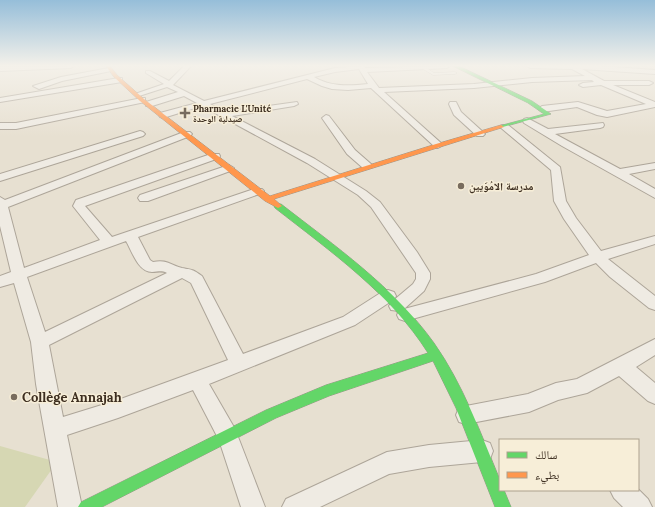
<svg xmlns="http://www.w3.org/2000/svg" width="655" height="507" viewBox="0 0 655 507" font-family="Lora,'Noto Naskh Arabic',serif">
	<rect width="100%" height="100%" fill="#e7e0d1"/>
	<polygon fill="#d6d7b3" points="0,446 57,462 25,507 0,507"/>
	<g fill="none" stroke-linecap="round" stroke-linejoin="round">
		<g stroke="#ada599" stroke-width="1">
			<polygon id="lane" points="423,67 425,67 434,73 455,72 457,73 455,74 433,75 423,69"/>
		</g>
		<g stroke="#ada599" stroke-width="2">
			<g id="street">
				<polygon points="74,66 71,68 0,71 0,67"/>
				<path d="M184 66H191L173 85 204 101 335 68 364 66 365 68 450 66 447 68 367 72 379 88 474 84 532 78 585 76 572 69 530 68 527 66H600L655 70V74L582 69 604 81H649L653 83 649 85H613L655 102V107L607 117 597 115 577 107 542 112 538 109 542 106 578 102 607 111 646 104 601 85 583 87 579 85 583 83 594 82 592 80 532 82 474 88 384 92 441 143 443 145 438 148 435 147 371 88 348 90 332 89 322 86 307 79 210 104 224 112 297 102 298 104 294 106 232 116 315 159 366 191 380 202 417 252 430 273V279L424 291 404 309 536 274 589 255 564 219 554 201 551 170 500 127 502 125H508L560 167 566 201 576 218 601 251 655 236V244L608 259 655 296V310L649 308 610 277 596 263 545 282 405 321 399 319 397 315 399 311 391 310 389 306 393 300 355 325 209 384 235 429 265 507H241L219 440 193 390 118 418 67 435 82 507H58L36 384 31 342 14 283 0 287V276L11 272 0 226V197L5 200 184 132H190L192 134 190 136 8 207 24 268 100 240 73 206 76 200 211 154H219L220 156 219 158 85 206 112 237 254 189H262L264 191 262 193 138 237 150 260 153 262C167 259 170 265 182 268 193 270 192 269 202 276L243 354 343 317 382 292 388 290 394 292 396 296 394 300 413 284 416 279V273L371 207 358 195 307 163 202 106 163 118 160 117 159 115 160 113 197 103 184 96 152 106H146V102L178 92 167 87 139 96 135 94 164 84 146 73V71H150L169 81ZM359 69 368 84C349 86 331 87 314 77L335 72ZM126 241C132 251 138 272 152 272 158 272 161 270 167 273L45 332 27 277ZM182 278 191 283 228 360 118 400 63 417 49 345Z"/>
				<polygon points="109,68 112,70 111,71 62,81 39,89 33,86 61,77"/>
				<polygon points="119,78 122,78 122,82 0,102 0,98"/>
				<polygon points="142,98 145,98 145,102 16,129 0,129 0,123 16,123"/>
				<polygon points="450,102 456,102 461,112 483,132 485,134 483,136 477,136 454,115 449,104"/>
				<polygon points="326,115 329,116 355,150 371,164 372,166 371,168 363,168 347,154 322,118"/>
				<polygon points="527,118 548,129 603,123 604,125 603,127 600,128 555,134 620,169 655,163 655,169 629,174 655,189 655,198 562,146 524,123 523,121 524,119"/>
				<polygon points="140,131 143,132 145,134 143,136 0,181 0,174"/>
				<polygon points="229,165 234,168 233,170 148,201 140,201 138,198 140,195"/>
				<polygon points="655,339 655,355 636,367 655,383 655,404 648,401 619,376 587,393 558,400 529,412 466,424 459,422 456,415 459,408 466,406 528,394 556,383 577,379"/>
				<polygon points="482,440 490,443 493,451 490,459 482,462 429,467 389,474 320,507 282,507 286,499 387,452 429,445"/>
				<polygon points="638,489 648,499 652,507 623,507 614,498 610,490"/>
			</g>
		</g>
		<g stroke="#9c958a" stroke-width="1">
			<g id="fast">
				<polygon points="453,66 459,66 532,101 551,114 499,128 499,126 544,114 528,103"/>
				<path d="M275 204H281C335 246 394 287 434 343 463 384 481 434 500 480V490H504L511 507H495L456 408 433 361 329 396 276 418 102 507H78L81 502 266 410 326 385 428 353C391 294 330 251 275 208L274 206Z"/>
			</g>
		</g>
		<g stroke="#9c958a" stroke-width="1">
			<polygon id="slow" points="106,66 110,66 117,75 144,99 270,196 436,144 501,125 504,127 274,199 282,206 278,208 265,201 140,101 114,77"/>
		</g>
		<use href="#lane" fill="#efebe3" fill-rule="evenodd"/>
		<use href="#street" fill="#efebe3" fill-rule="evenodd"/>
		<use href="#fast" fill="#63d668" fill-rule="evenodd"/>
		<use href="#slow" fill="#ff974d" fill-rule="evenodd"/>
	</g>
	<linearGradient id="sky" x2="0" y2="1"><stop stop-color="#96bed9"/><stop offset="0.48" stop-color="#f4f1ea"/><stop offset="1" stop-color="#f4f1ea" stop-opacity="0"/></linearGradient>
	<rect width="655" height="137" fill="url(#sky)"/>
	<g fill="#786c5e" stroke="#f7eed8" stroke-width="1.5">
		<path d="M183 107h4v4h4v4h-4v4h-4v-4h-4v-4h4z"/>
		<circle cx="461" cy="186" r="4"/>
		<circle cx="14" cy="397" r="4"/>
	</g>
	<g text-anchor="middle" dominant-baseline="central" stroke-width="3" stroke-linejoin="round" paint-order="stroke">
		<g font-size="9" font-weight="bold" fill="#3d2e20" stroke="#f7eed8" text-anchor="start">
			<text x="193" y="108">Pharmacie L'Unité<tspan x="193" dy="10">صيدلية الوحدة</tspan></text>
		</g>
		<g font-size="11" font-weight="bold" fill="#3d2e20" stroke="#f7eed8" text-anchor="start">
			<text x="469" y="186">مدرسة الامُوَيين</text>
		</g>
		<g font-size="13" font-weight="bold" fill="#3d2e20" stroke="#f7eed8" text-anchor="start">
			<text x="22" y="397">Collège Annajah</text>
		</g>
	</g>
	<rect x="499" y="439" width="140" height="52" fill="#f7eed8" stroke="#ada18e"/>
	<rect x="507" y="452" width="20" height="6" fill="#63d668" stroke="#ada18e"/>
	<text x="535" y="459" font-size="12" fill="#3d2e20">سالك</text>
	<rect x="507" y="472" width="20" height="6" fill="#ff974d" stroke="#ada18e"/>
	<text x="535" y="479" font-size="12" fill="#3d2e20">بطيء</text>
</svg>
